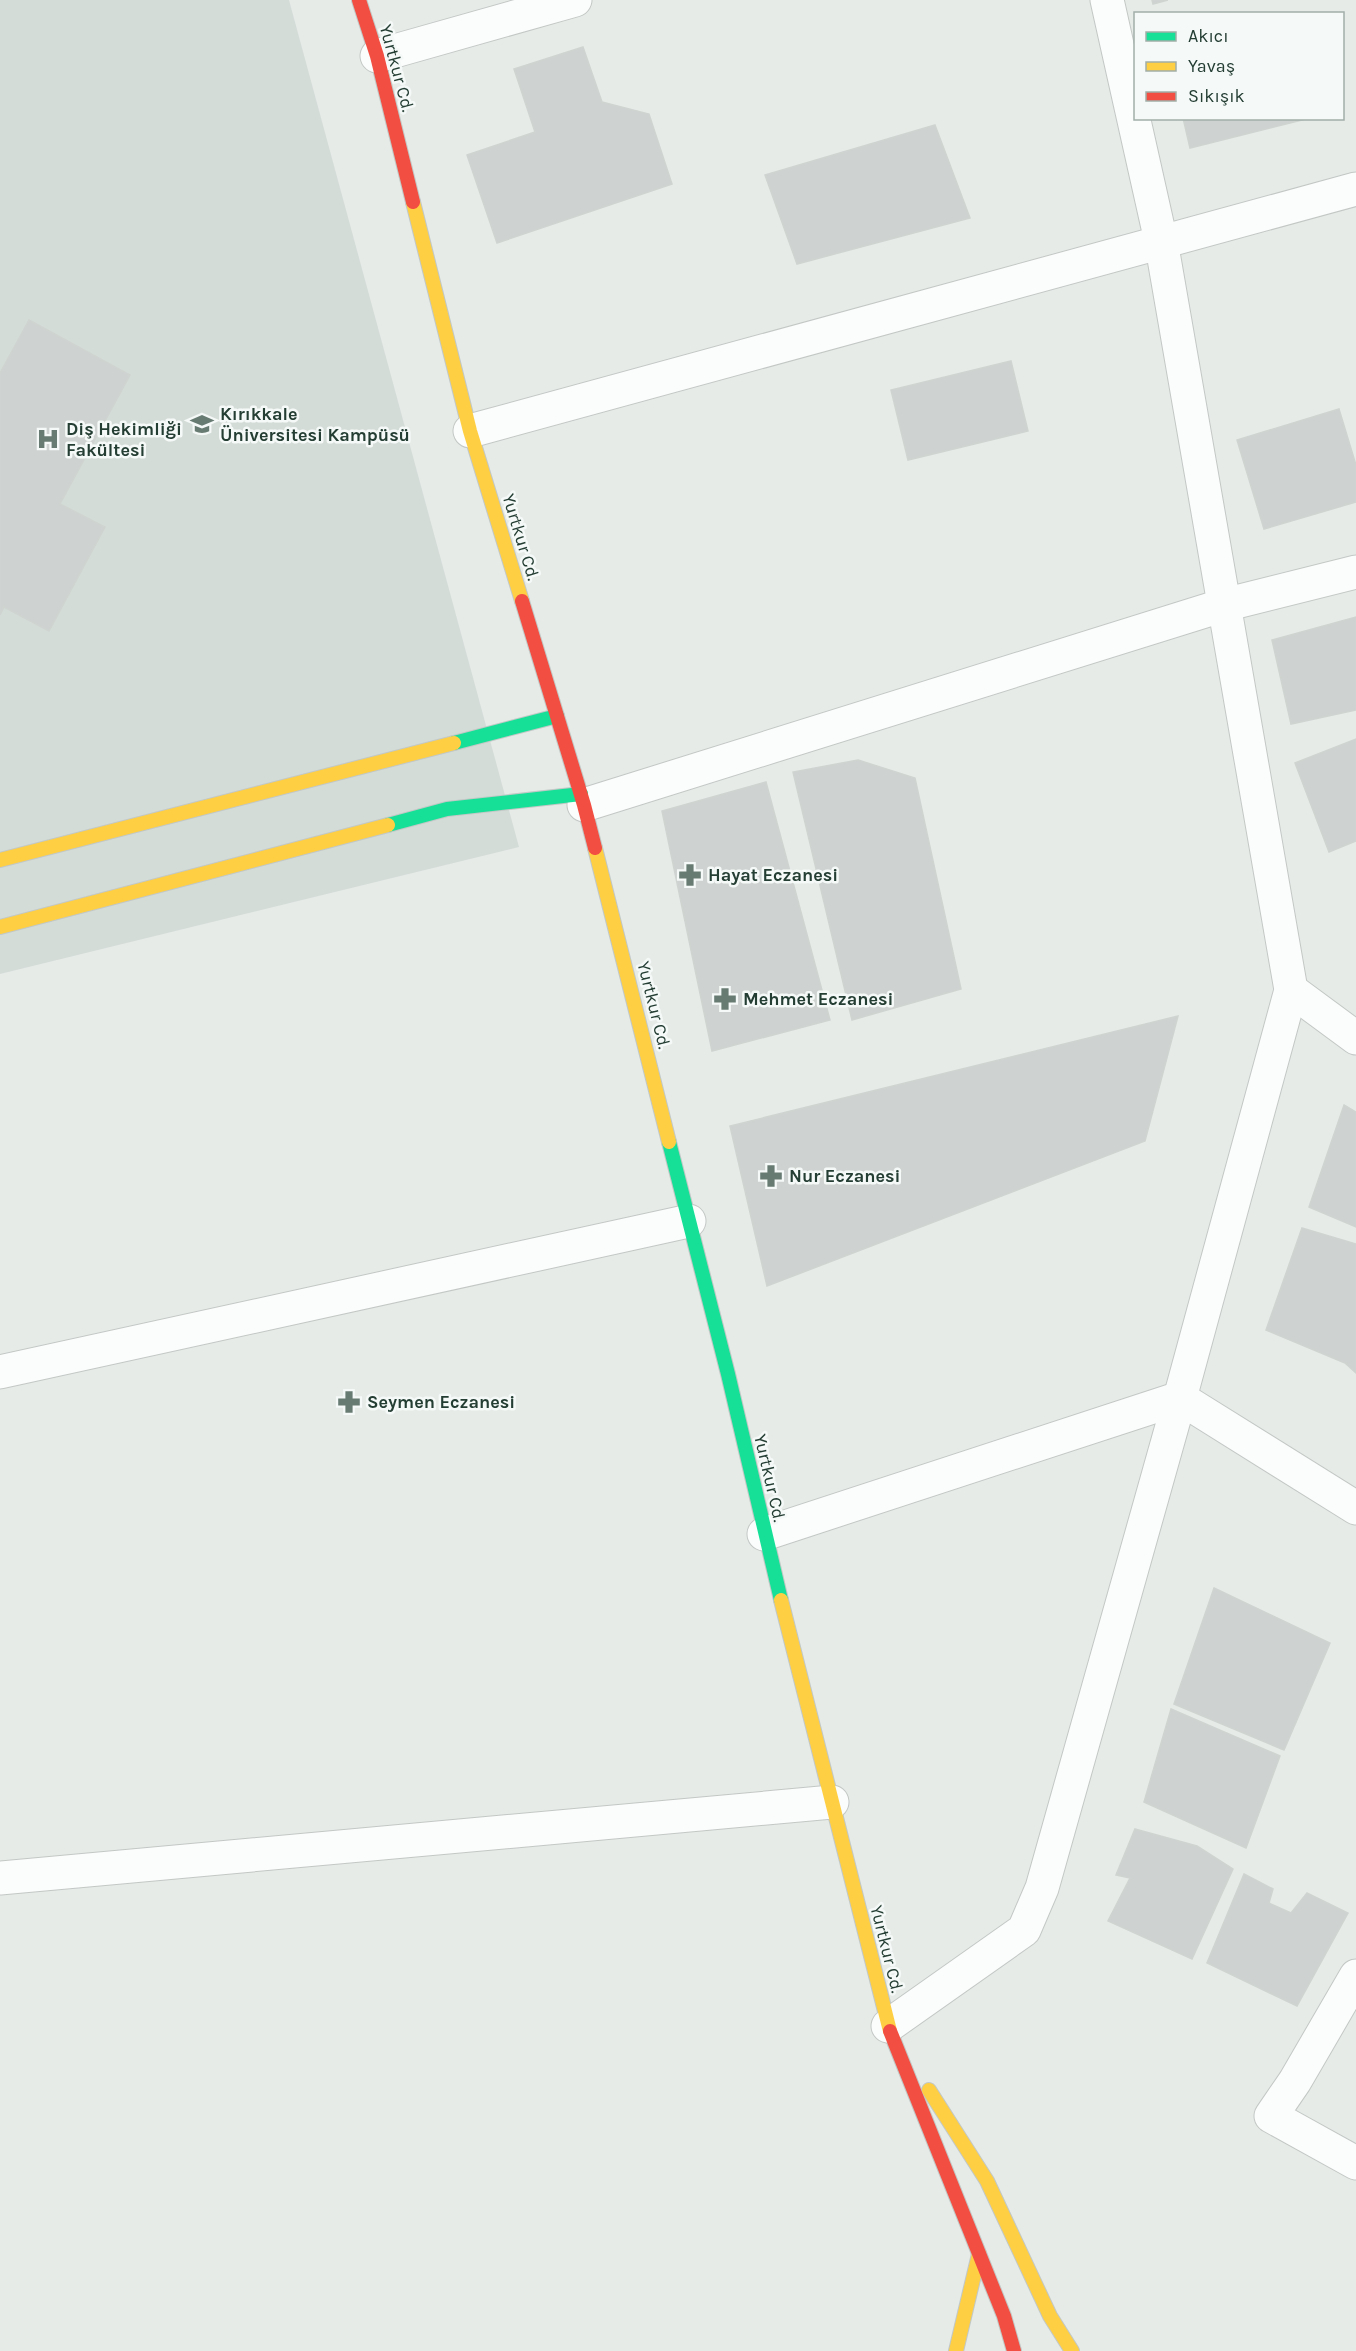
<svg xmlns="http://www.w3.org/2000/svg" width="1356" height="2351" viewBox="0 0 1356 2351" font-family="Karla,sans-serif">
	<rect width="100%" height="100%" fill="#e6ebe8"/>
	<polygon fill="#d4dcd8" points="0,0 289,0 519,847 0,974"/>
	<g fill="#ced2d0" stroke="#cfd4d1" stroke-width="1.5">
		<polygon points="1152,0 1168,0 1153,4"/>
		<polygon points="583,47 602,102 649,114 672,184 497,243 467,155 535,132 514,69"/>
		<polygon points="1183,118 1310,118 1190,148"/>
		<polygon points="935,125 970,218 797,264 765,175"/>
		<polygon points="29,320 130,375 60,504 105,527 49,631 4,607 0,615 0,373"/>
		<polygon points="1011,361 1028,431 908,460 891,390"/>
		<polygon points="1339,409 1356,465 1356,502 1264,529 1237,440"/>
		<polygon points="1356,617 1356,710 1291,724 1272,640"/>
		<polygon points="1356,739 1356,841 1329,852 1295,763"/>
		<polygon points="858,760 915,778 961,989 852,1020 793,772"/>
		<polygon points="766,782 830,1020 712,1051 662,811"/>
		<polygon points="1178,1016 1145,1141 767,1286 730,1126"/>
		<polygon points="1344,1105 1356,1112 1356,1227 1309,1207"/>
		<polygon points="1302,1228 1356,1244 1356,1373 1345,1363 1266,1330"/>
		<polygon points="1214,1588 1330,1643 1284,1750 1174,1704"/>
		<polygon points="1171,1709 1280,1756 1246,1848 1144,1802"/>
		<polygon points="1135,1829 1197,1846 1233,1869 1192,1959 1108,1921 1130,1878 1116,1875"/>
		<polygon points="1244,1874 1273,1889 1269,1903 1291,1913 1307,1893 1348,1913 1297,2006 1207,1963"/>
	</g>
	<g fill="none" stroke-linecap="round" stroke-linejoin="round">
		<g stroke="#c3c8c5" stroke-width="35">
			<g id="street">
				<polyline points="377,56 575,0"/>
				<polyline points="470,431 1356,189"/>
				<polyline points="584,805 1224,605 1356,572"/>
				<polyline points="1291,990 1356,1038"/>
				<polyline points="0,1372 689,1221"/>
				<polyline points="764,1534 1180,1398 1356,1508"/>
				<polyline points="0,1878 832,1802"/>
				<polyline points="1356,1976 1295,2081 1271,2116 1356,2163"/>
				<polyline points="888,2026 1024,1930 1042,1888 1180,1398 1291,990 1161,241 1107,0"/>
			</g>
		</g>
		<g stroke="#c2c8c5" stroke-width="16">
			<g id="fast">
				<polyline points="454,743 557,716"/>
				<polyline points="388,825 447,809 581,794"/>
				<polyline points="669,1142 728,1374 781,1600"/>
			</g>
		</g>
		<g stroke="#c2c8c5" stroke-width="16">
			<g id="slow">
				<polyline points="413,202 470,431 522,601"/>
				<polyline points="595,848 669,1142"/>
				<polyline points="0,860 454,743"/>
				<polyline points="0,927 388,825"/>
				<polyline points="781,1600 890,2031"/>
				<polyline points="929,2090 987,2181 1050,2316 1072,2351"/>
				<polyline points="956,2351 979,2254"/>
			</g>
		</g>
		<g stroke="#c2c8c5" stroke-width="16">
			<g id="jam">
				<polyline points="359,0 377,56 413,202"/>
				<polyline points="522,601 584,805 595,848"/>
				<polyline points="890,2031 1004,2316 1014,2351"/>
			</g>
		</g>
		<use href="#street" stroke="#fbfcfc" stroke-width="33"/>
		<use href="#fast" stroke="#16e098" stroke-width="14"/>
		<use href="#slow" stroke="#ffcf43" stroke-width="14"/>
		<use href="#jam" stroke="#f24e42" stroke-width="14"/>
	</g>
	<defs>
		<g id="university-bare" transform="scale(1.8)"><path d="M0-5L7-2L0 1L-7-2ZM-4 1L0 2.5L4 1V4Q0 6-4 4Z" fill="#687b73" stroke="#f5f9f7" stroke-width="2.5" paint-order="stroke"/></g>
		<g id="hospital-bare" transform="scale(1.8)"><path d="M-5-5h3v3.5h4V-5h3V5h-3V1.5h-4V5h-3Z" fill="#687b73" stroke="#f5f9f7" stroke-width="2.5" paint-order="stroke"/></g>
		<g id="pharmacy-bare" transform="scale(1.8)"><path d="M-2-6h4v4h4v4h-4v4h-4v-4h-4v-4h4Z" fill="#687b73" stroke="#f5f9f7" stroke-width="2.5" paint-order="stroke"/></g>
	</defs>
	<g fill-rule="evenodd">
		<use href="#university-bare" x="202" y="424"/>
		<use href="#hospital-bare" x="48" y="439"/>
		<use href="#pharmacy-bare" x="690" y="875"/>
		<use href="#pharmacy-bare" x="725" y="999"/>
		<use href="#pharmacy-bare" x="771" y="1176"/>
		<use href="#pharmacy-bare" x="349" y="1402"/>
	</g>
	<g text-anchor="middle" dominant-baseline="central" stroke-width="5" stroke-linejoin="round" paint-order="stroke">
		<g font-size="18" fill="#243e34" stroke="#f5f9f7">
			<text transform="translate(397 68) rotate(75)">Yurtkur Cd.</text>
			<text transform="translate(521 537) rotate(73)">Yurtkur Cd.</text>
			<text transform="translate(654 1005) rotate(76)">Yurtkur Cd.</text>
			<text transform="translate(770 1478) rotate(77)">Yurtkur Cd.</text>
			<text transform="translate(887 1949) rotate(76)">Yurtkur Cd.</text>
		</g>
		<g font-size="18" font-weight="bold" fill="#243e34" stroke="#f5f9f7" text-anchor="start">
			<text x="220" y="414">Kırıkkale<tspan x="220" dy="21">Üniversitesi Kampüsü</tspan></text>
			<text x="66" y="429">Diş Hekimliği<tspan x="66" dy="21">Fakültesi</tspan></text>
			<text x="708" y="875">Hayat Eczanesi</text>
			<text x="743" y="999">Mehmet Eczanesi</text>
			<text x="789" y="1176">Nur Eczanesi</text>
			<text x="367" y="1402">Seymen Eczanesi</text>
		</g>
	</g>
	<rect x="1134" y="12" width="210" height="108" fill="#f5f9f7" stroke="#a1aea9" stroke-width="1.5"/>
	<rect x="1146" y="32" width="30" height="9" fill="#16e098" stroke="#a1aea9" stroke-width="1.5"/>
	<text x="1188" y="42" font-size="18" fill="#243e34">Akıcı</text>
	<rect x="1146" y="62" width="30" height="9" fill="#ffcf43" stroke="#a1aea9" stroke-width="1.5"/>
	<text x="1188" y="72" font-size="18" fill="#243e34">Yavaş</text>
	<rect x="1146" y="92" width="30" height="9" fill="#f24e42" stroke="#a1aea9" stroke-width="1.5"/>
	<text x="1188" y="102" font-size="18" fill="#243e34">Sıkışık</text>
</svg>
